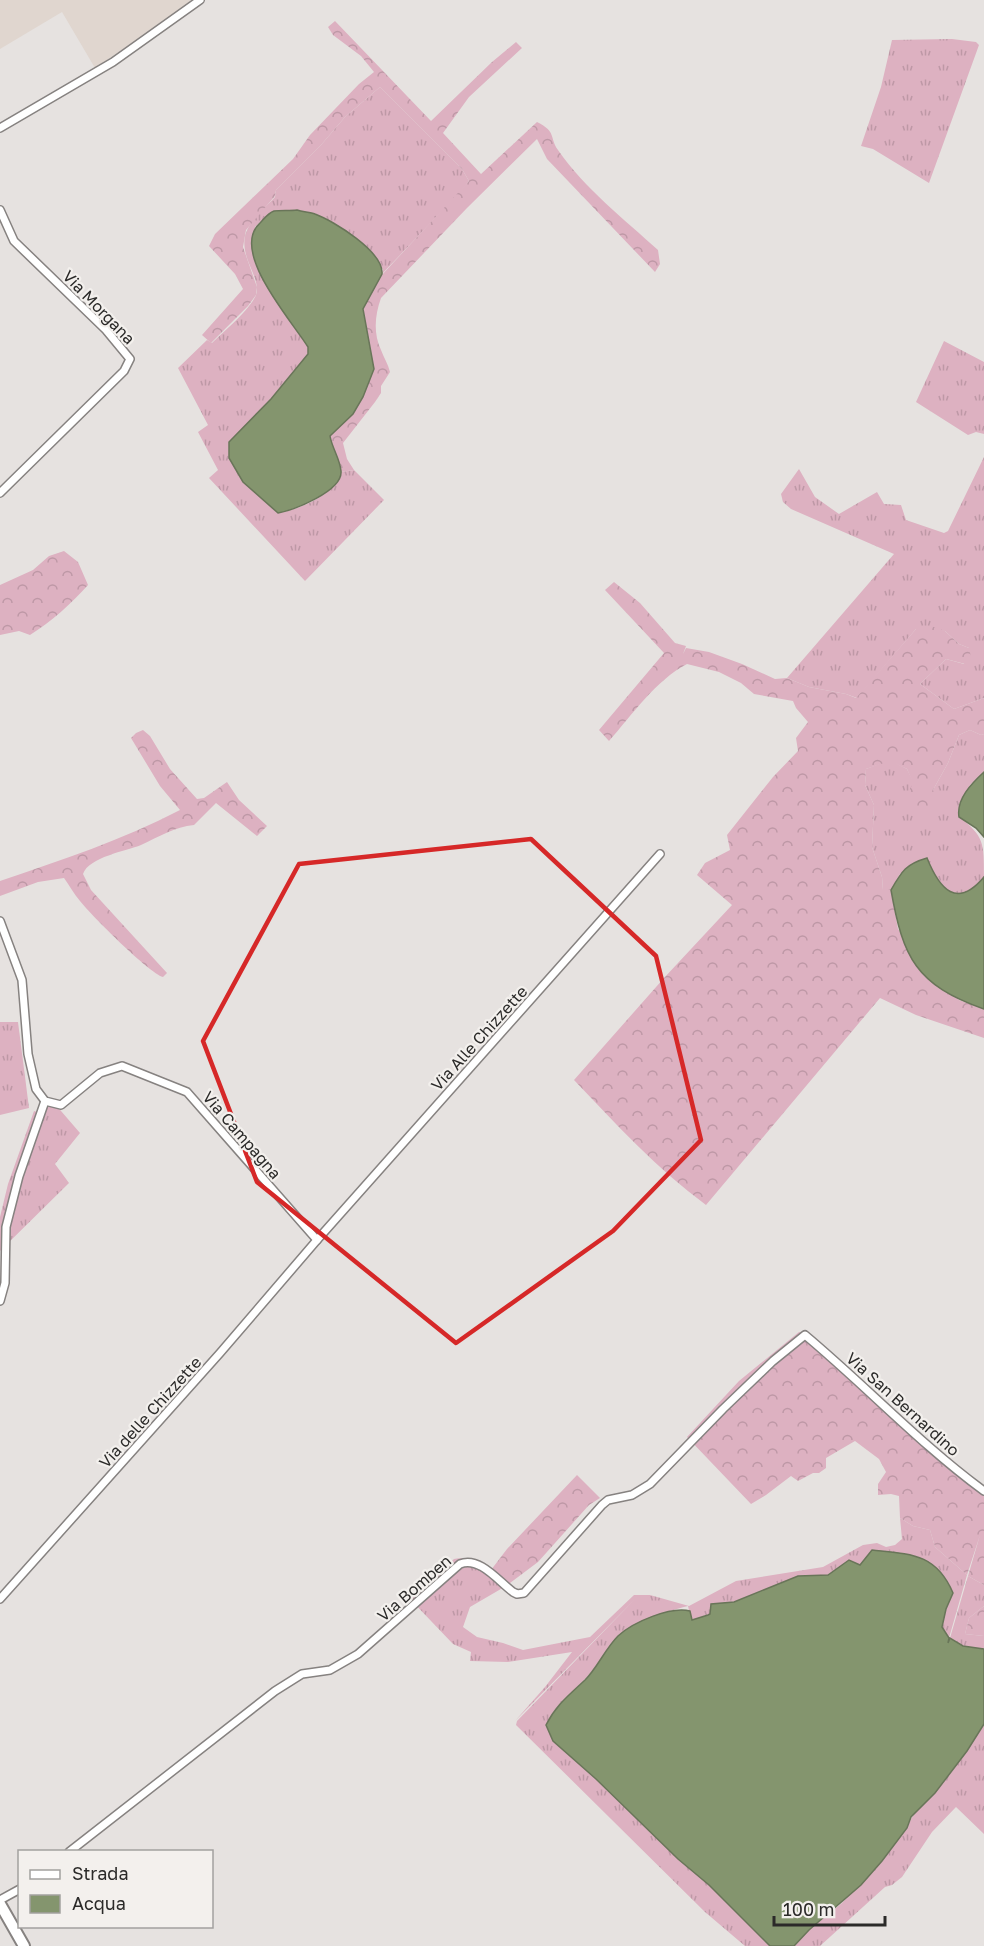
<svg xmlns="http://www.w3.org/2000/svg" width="984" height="1946" viewBox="0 0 984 1946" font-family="'Golos Text',sans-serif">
	<defs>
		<pattern id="grass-tufts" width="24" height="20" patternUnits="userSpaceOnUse" patternTransform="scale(1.5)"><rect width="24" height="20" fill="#ddb1c1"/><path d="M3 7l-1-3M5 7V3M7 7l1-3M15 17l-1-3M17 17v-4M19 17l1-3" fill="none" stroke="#be98a6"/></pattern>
		<pattern id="forest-crowns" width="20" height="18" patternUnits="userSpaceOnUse" patternTransform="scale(1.5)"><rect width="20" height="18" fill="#ddb1c1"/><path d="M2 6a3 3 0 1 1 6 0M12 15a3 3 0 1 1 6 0" fill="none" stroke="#be98a6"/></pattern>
	</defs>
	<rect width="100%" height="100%" fill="#e6e2e0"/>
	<polygon fill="#e0d6cf" points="0,0 191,0 181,10 95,68 62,12 0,49"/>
	<g fill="url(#grass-tufts)">
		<polygon points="952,39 976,42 979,45 929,183 873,149 861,146 881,87 892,40"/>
		<path d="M380 87 462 169 469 181 461 191 382 274 383 269 273 211 255 227 296 327 309 347 308 354 271 399 248 422 243 482 278 513C301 509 334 495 341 472L354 470 384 500 305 581 209 478 218 470 198 432 208 425 178 368 207 340 212 343C224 331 249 311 256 295 262 278 238 257 246 233 250 220 266 207 275 197L276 190 321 145 345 117Z"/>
		<polygon points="944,341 984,362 984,434 976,432 968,435 916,402"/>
		<polygon points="984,457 984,698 954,709 920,684 946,659 964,664 969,648 959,644 945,631 916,629 857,698 846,694 809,687 787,678 894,554 791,509 783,502 781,494 799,469 815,497 839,514 877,492 884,504 901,505 906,520 944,533 948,531"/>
		<path d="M970 730 981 735 984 734V772L970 785 960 817C984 837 984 842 984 877 967 897 950 902 935 876 931 871 930 864 927 859L900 874 891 890H883L882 877 872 847 874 805 865 785 866 769 890 760 907 769 914 783 933 790 948 763 959 735Z"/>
		<polygon points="0,1022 18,1022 29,1108 0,1115"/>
		<polygon points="55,1104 80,1133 55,1164 69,1183 0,1251 0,1217 8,1184 34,1111 37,1112"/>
		<path d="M900 1518 913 1526 930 1530 935 1547 967 1575 949 1638 942 1627 946 1609 953 1593C936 1554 909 1554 872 1550L860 1565 849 1560 828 1575 798 1576 734 1602 711 1604 710 1615 691 1620 688 1606C661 1613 630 1622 610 1645 602 1656 595 1669 585 1679 568 1697 558 1701 546 1725L553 1741 596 1779 678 1859 709 1885 770 1946H745L705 1912 516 1725 517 1721 636 1598 515 1721 545 1687 572 1652 508 1662 470 1661 471 1652 453 1644 410 1599 454 1559C473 1554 492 1575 506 1586L470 1607 463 1627 477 1637 503 1643 523 1650 590 1637 634 1595H650L689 1606 736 1581 823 1567 863 1545 877 1543 886 1547 895 1545 902 1539Z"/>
		<polygon points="968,1576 984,1585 984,1606 969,1618 965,1634 984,1636 984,1649 963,1646 950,1638"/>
		<path d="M984 1724V1834L956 1807 932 1832 902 1877 892 1885 885 1887 820 1946H794L809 1930 842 1903 907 1828C912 1812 924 1805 935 1792 953 1771 969 1747 984 1724Z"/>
	</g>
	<g fill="url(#forest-crowns)">
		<path d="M335 21 431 121 492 62 516 42 522 48 469 97 443 133 481 174 537 122C557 132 549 137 558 150 585 189 624 219 658 250L660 264 655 272 547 159 537 139 467 208 381 298C375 315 373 333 381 350 384 358 388 364 390 372L381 386V393L375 402 343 443 347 459 354 470 341 472 331 446 330 436 353 414 363 397 374 369 363 309 380 277 469 181 462 169 380 87 345 117 321 145 276 190 275 196 246 230 243 247 257 287 256 295 248 306 211 343 202 335 243 289 235 274 209 246 215 234 293 159 310 135 359 84 374 72 361 56 333 35 328 27Z"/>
		<path d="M64 551 78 562 88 585C72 603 51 622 30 635L19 631 0 635V585L33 570 49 556Z"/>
		<path d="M614 582 640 603 675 643 686 646 683 654 686 648 709 652 742 664 775 679 787 678 809 687 846 694 856 698 916 629 931 626 945 631 959 644 969 648 972 662 965 664 946 659 920 684 954 709 984 698V734L981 735 970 730 959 735 948 763 933 790 937 805 925 818 912 813 909 791 913 783 907 769 890 761 866 769 865 785 874 805 872 847 882 877 883 890H891L898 929 959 1000 984 1009V1038L916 1015 880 998 706 1205C657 1169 616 1124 574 1080L664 978 732 905 697 875 705 863 730 850 727 835 773 777 798 751 796 738 808 722 796 708 793 701 754 694 741 683 719 672 687 664C656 680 632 715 609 741L599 730 664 653 605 590Z"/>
		<path d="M143 730 150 736 170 769 197 799 204 798 227 782 239 800 267 826 257 836 216 803 194 825C175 827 158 837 141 845 126 851 89 857 83 874L91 890 167 973 163 977C149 973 92 916 80 901 74 894 69 885 64 878L38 882 0 896V881C61 860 123 840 180 810L160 786 131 738 136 733Z"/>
		<polygon points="799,1332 804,1333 906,1424 984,1490 984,1585 968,1576 980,1535 967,1575 935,1547 930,1530 913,1526 900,1518 899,1496 891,1494 878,1495 878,1484 886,1472 879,1459 855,1441 826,1458 826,1468 819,1473 813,1473 798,1481 791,1476 766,1495 751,1504 687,1437 739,1381"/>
		<polygon points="577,1475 600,1498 589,1505 538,1562 506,1586 491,1570 507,1549"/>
		<polygon points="984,1606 984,1636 965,1634 969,1618"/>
	</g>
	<g fill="#84956e" stroke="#697559" stroke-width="1.5">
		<path d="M297 210C303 212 310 212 315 214 334 221 384 252 382 274L363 309 374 369 363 397 353 414 330 436C332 448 340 459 341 471 343 491 294 510 278 513L243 482 229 458V442L271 399 308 354V347C292 321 229 251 260 223 264 219 268 213 274 211 281 210 290 211 297 210Z"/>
		<path d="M984 772V837L976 828 959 817C956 799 972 783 984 772Z"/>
		<path d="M927 858C940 890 957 909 984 877V1009C916 985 903 958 891 890 902 871 906 864 927 858Z"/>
		<path d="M872 1550C910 1554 936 1553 953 1593L946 1609 942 1627 949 1638 948 1643 950 1638 963 1646 984 1649V1724L967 1751 935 1793 911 1817 907 1828 882 1861 861 1885 809 1930 794 1946H770L709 1885 678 1859 596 1779 553 1741 546 1725C556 1705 569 1695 585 1680 598 1667 605 1649 618 1636 633 1622 671 1606 690 1611L692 1620 708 1615 710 1614 711 1604 734 1602 798 1576 828 1575 849 1560 860 1565Z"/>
	</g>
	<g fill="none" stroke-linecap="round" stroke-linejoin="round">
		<g stroke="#868280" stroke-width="10">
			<g id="street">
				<polyline points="0,128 113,62 200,0"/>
				<polyline points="0,210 14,241 106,330 130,359 124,371 0,493"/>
				<polyline points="0,921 22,980 28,1054 36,1089 45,1101 61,1105 100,1073 122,1066 187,1092 317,1240"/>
				<polyline points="0,1301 5,1283 6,1227 19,1176 45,1101"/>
				<polyline points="0,1599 220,1353 317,1240 660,854"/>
				<path d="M69 1852 275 1691 302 1674 330 1670 358 1654 460 1564C480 1556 499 1582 513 1592L517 1594 524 1593 602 1505 608 1500 632 1495 650 1484 723 1409 773 1361 805 1335C866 1386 920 1444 984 1491"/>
				<polyline points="0,1900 20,1889"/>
			</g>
		</g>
		<g stroke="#868280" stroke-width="14">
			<polyline id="secondary" points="0,1904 24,1946"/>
		</g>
		<use href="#street" stroke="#fff" stroke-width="7"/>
		<use href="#secondary" stroke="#fff" stroke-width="10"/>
	</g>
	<path fill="none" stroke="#d62828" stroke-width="4.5" stroke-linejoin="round" d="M531 839 656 956 701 1140 613 1231 456 1343 257 1182 203 1041 299 864Z"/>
	<g text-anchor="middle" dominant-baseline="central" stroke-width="4.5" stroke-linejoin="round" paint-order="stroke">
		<g font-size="16" fill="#2b2a29" stroke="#f3f0ed">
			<text transform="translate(99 307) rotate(46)">Via Morgana</text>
			<text transform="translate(479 1038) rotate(-48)">Via Alle Chizzette</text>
			<text transform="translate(242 1135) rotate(49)">Via Campagna</text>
			<text transform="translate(903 1404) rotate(42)">Via San Bernardino</text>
			<text transform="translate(150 1412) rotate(-48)">Via delle Chizzette</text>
			<text transform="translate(414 1588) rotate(-41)">Via Bomben</text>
		</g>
	</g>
	<rect x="18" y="1850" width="195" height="78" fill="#f3f0ed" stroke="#a3a19f" stroke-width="1.5"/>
	<rect x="30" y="1870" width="30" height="9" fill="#ffffff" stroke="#a3a19f" stroke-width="1.5"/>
	<text x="72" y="1880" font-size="18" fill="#2b2a29">Strada</text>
	<rect x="30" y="1895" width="30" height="18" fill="#84956e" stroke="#a3a19f" stroke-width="1.5"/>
	<text x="72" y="1910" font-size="18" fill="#2b2a29">Acqua</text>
	<path d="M774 1916v9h111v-9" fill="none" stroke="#2b2a29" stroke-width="3"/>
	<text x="783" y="1916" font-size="18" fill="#2b2a29" stroke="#f3f0ed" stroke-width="4.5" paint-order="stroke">100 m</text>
</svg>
